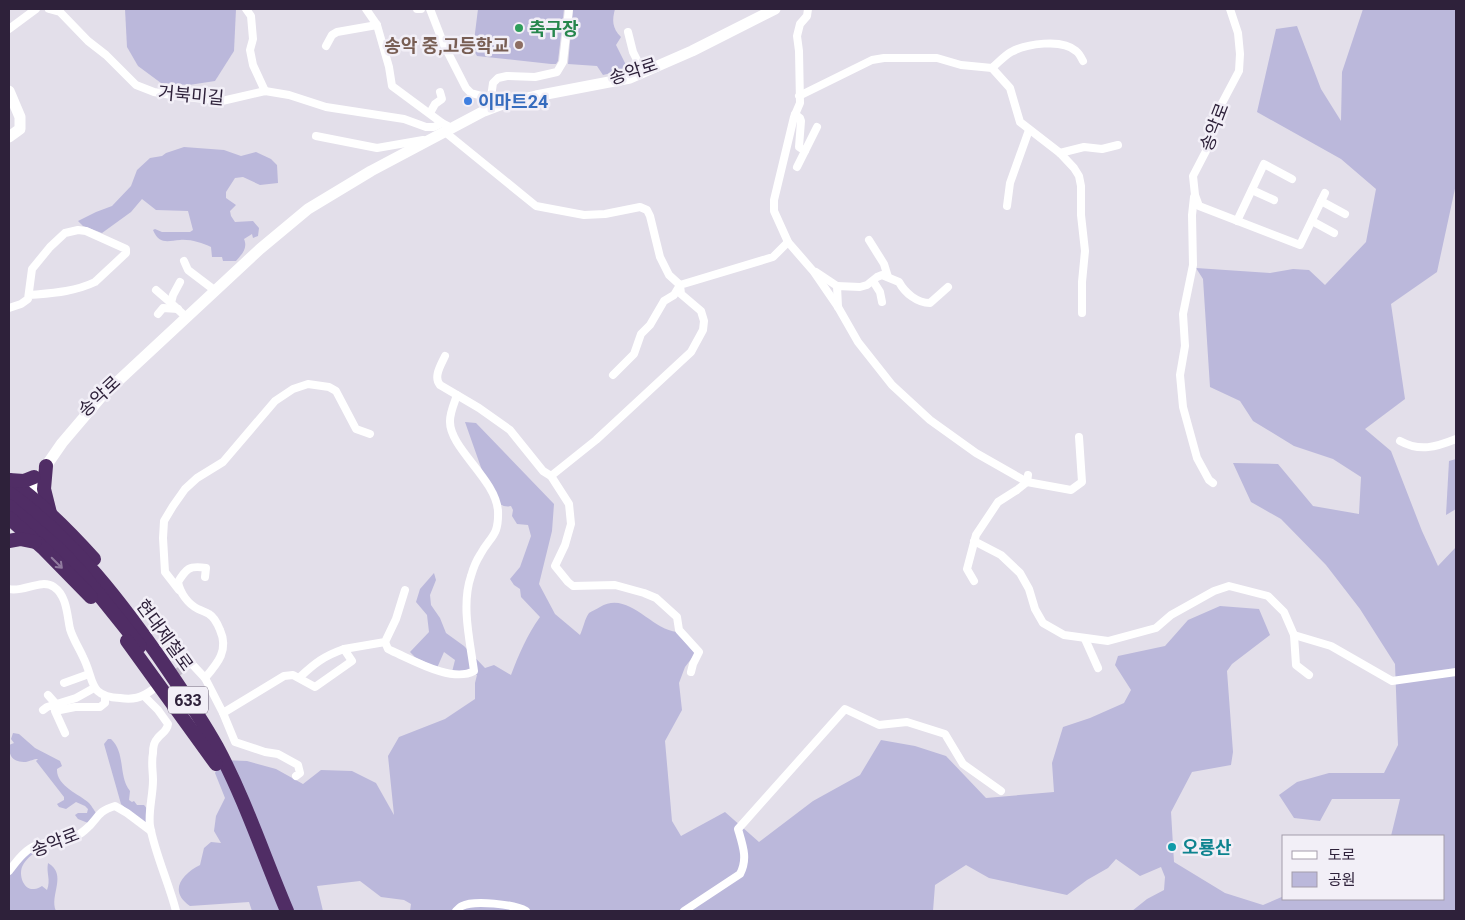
<svg xmlns="http://www.w3.org/2000/svg" width="1465" height="920" viewBox="0 0 1465 920" font-family="Roboto,'Noto Sans KR',sans-serif">
	<rect width="100%" height="100%" fill="#e3dfea"/>
	<g fill="#bbb8db">
		<polygon points="125,9 236,9 234,51 215,81 189,85 161,83 138,66 127,47"/>
		<polygon points="478,9 564,9 558,61 556,64 551,64 477,56 473,49"/>
		<path d="M573 9H615C612 20 612 28 621 37L616 45 628 69 603 75 597 66 568 64Z"/>
		<path d="M1363 9H1456V184L1437 272 1391 304 1405 399 1365 429 1391 451 1422 531 1438 566 1456 547V911H1132L1147 899 1164 890 1165 877 1161 867 1140 876 1116 859 1108 868 1087 880 1067 895 989 878 966 865 935 885 933 911H410L411 904 404 900 381 897 360 881 317 886 323 911H252L249 902 190 906C168 891 182 874 200 865L204 848 211 842 221 843 214 831 216 816 225 798 215 773 221 760 247 761 276 769 303 784 321 770 352 771 376 783 394 815 388 756 399 737 445 719 475 699V683L477 675 468 670 452 672 455 660 444 652 437 668 415 657 410 652 429 632 427 615 416 602 420 589 434 573 436 580 430 595 431 605 440 618 446 633 464 646 485 668 494 665 511 675C519 654 527 635 540 617L521 597 520 589 514 585 510 579 520 567 531 536 528 525 517 524 512 516 513 510 511 506C498 509 494 495 485 487L484 476 465 422 476 423 554 504 552 531 539 584 555 614 580 635C583 629 585 618 589 613 592 611 597 609 600 607 628 590 650 629 677 632L695 654 685 667 679 683 682 710 665 741 672 821 681 836 725 812 759 842 813 801 860 775 881 740 915 746 946 756 986 798 1054 792 1052 763 1063 727 1090 718 1124 703 1131 690 1115 665 1118 656 1165 646 1188 620 1220 606 1259 609 1270 635 1232 664 1227 671 1233 752 1231 765 1192 772 1171 812 1174 862 1225 893 1263 905 1284 896V899H1444V836H1391L1400 799H1332L1320 821 1294 818 1279 795 1297 782 1329 773H1384L1398 745 1395 664 1360 609 1326 565 1281 519 1251 502 1233 463 1278 464 1313 506 1359 514 1361 477 1333 459 1294 446 1253 421 1240 401 1210 387 1203 279 1196 268 1270 273 1293 269 1309 270 1325 285 1366 242 1376 189 1341 159 1257 112 1276 29 1297 26 1321 89 1341 121 1342 72Z"/>
		<path d="M184 147 224 150 241 156 256 152 271 159 277 165 278 183 260 185 243 177 235 178 226 192V198L236 205 230 211 231 216 235 222 253 221 259 228 258 236 253 238 252 234 244 239C248 248 242 254 236 261H223L222 257H212L211 247C202 243 190 239 180 240 168 241 159 245 153 230L155 229 162 232H190L193 230 188 211 156 210 142 199 131 212 102 233 83 226 78 221 96 212 112 206 131 186 137 170 150 158 162 156 166 153Z"/>
		<polygon points="1456,459 1456,509 1446,515 1449,461"/>
		<path d="M13 733 19 734 35 748 60 761 62 766 57 769C56 786 79 794 89 803 91 805 94 810 96 813L88 823 78 819 75 815 78 813H87L88 809 85 806 76 802 66 809 59 807 57 804 64 800V797L36 761 38 759C33 759 31 761 26 762 13 762 9 757 9 745L14 743 11 739Z"/>
		<path d="M108 739H111C126 753 118 776 130 791L129 800 132 802 134 801 137 805H144C149 810 147 815 147 822H141L121 804 104 744Z"/>
		<path d="M31 851 33 854C29 857 24 862 22 867 19 875 23 890 34 889 37 889 40 887 42 886L47 890C51 879 46 874 48 863 68 875 49 895 56 911H9V871Z"/>
	</g>
	<g fill="none" stroke-linecap="round" stroke-linejoin="round">
		<polyline stroke="#bfb9c7" stroke-width="8" stroke-dasharray="8 4" stroke-linecap="butt" points="158,686 185,667"/>
		<g stroke="#fff" stroke-width="8">
			<polyline points="49,9 60,12 88,41 106,55 136,85 154,92 177,96 222,101 265,91 289,95 326,107 404,119 426,127 434,127 442,123 448,126"/>
			<polyline points="246,9 251,16 253,39 250,50 253,65 265,91"/>
			<polyline points="366,9 377,25 389,67 392,86 442,123"/>
			<polyline points="417,9 421,9"/>
			<polyline points="430,9 444,45 466,88 471,93 482,96 490,104"/>
			<polyline points="808,9 807,16 800,24 797,36 799,51 800,103 794,117 774,200 774,211 788,242 814,272 838,307 858,342 892,385 930,420 976,453 1027,482 1071,490 1082,482 1079,437"/>
			<polyline points="1230,9 1238,33 1240,54 1239,71 1211,124 1206,151 1193,176 1195,195 1199,206 1300,245 1325,193"/>
			<polyline points="9,29 36,9"/>
			<polyline points="628,32 633,52 642,70"/>
			<polyline points="326,46 332,35 337,32 377,25"/>
			<polyline points="992,68 1010,88 1020,122 1060,153 1074,168 1079,176 1081,186 1081,215 1085,251 1082,282 1082,313"/>
			<path d="M799 96 872 60 884 58H937L961 65 992 68C998 63 1004 56 1011 52 1026 44 1062 38 1076 51 1079 53 1081 57 1083 61"/>
			<polyline points="490,104 493,83 498,78 507,76 535,77 557,72 563,62 569,9"/>
			<polyline points="430,113 435,104 442,99 440,92"/>
			<polyline points="795,114 800,118 801,121 799,147 805,151"/>
			<polyline points="445,132 536,206 584,215 605,214 640,207 647,210 650,216 660,257 669,275 680,285 674,295 664,301 650,325 641,334 634,354 613,375"/>
			<polyline points="316,136 377,148 423,140"/>
			<polyline points="1060,153 1084,147 1102,149 1118,145"/>
			<polyline points="797,167 817,127"/>
			<polyline points="1252,190 1274,200"/>
			<polyline points="1194,197 1192,215 1193,265 1183,314 1185,346 1180,375 1183,407 1197,458 1209,480 1213,483"/>
			<polyline points="1321,201 1345,214"/>
			<polyline points="1007,206 1010,183 1029,130"/>
			<polyline points="1237,221 1264,164 1292,179"/>
			<polyline points="1312,221 1334,233"/>
			<polyline points="869,240 884,264 888,277"/>
			<polyline points="184,261 188,270 213,289"/>
			<polyline points="816,272 837,286"/>
			<polyline points="873,281 880,292 882,302"/>
			<polyline points="180,282 173,295 171,303 185,316"/>
			<polyline points="156,290 171,303"/>
			<path d="M838 307 837 286 860 287 867 285 877 277 882 275 899 282C905 293 917 303 930 303L948 287"/>
			<path d="M9 308 21 304 28 299 32 269 50 247 65 233 78 230 86 231 126 249V253L95 282C74 292 52 293 30 295"/>
			<polyline points="158,314 163,308 178,309"/>
			<path d="M445 356C441 365 433 377 440 385L479 408 510 430 543 471 551 476 569 504 571 524 565 545 555 566 568 582 573 586 615 585 644 593 656 598 677 617 679 630 699 652 693 664 691 672"/>
			<path d="M1400 441C1420 452 1436 447 1456 439"/>
			<polyline points="551,476 596,440 691,352 703,330 704,321 701,311 681,294 680,285 773,257 788,242"/>
			<polyline points="974,541 1001,555 1020,573 1029,589 1035,609 1043,623 1064,635 1108,641 1156,628 1171,615 1214,591 1229,586 1268,596 1284,612 1294,635 1296,665 1309,675"/>
			<polyline points="974,581 967,569 976,535 998,502 1017,490 1027,482 1028,475"/>
			<path d="M9 589C23 593 41 578 54 587 67 596 67 615 70 629 73 639 79 648 83 657 95 680 87 696 120 698 133 700 141 698 152 690"/>
			<polyline points="179,590 165,572 163,538 164,521 173,506 185,489 197,478 223,462 275,401 293,389 308,384 329,387 336,391 356,429 370,434"/>
			<polyline points="1294,635 1331,646 1392,681 1456,672"/>
			<polyline points="1085,639 1098,668"/>
			<path d="M385 642 388 649 392 651C413 660 452 683 474 671 470 641 461 605 471 576 473 569 476 561 480 555 490 536 499 537 498 511 496 479 449 448 450 421 450 412 454 404 457 395"/>
			<polyline points="185,667 191,663 205,678 223,713 284,676 293,675 315,687 352,661 344,649 385,642 396,619 405,590"/>
			<path d="M300 677C315 663 324 656 344 649"/>
			<path d="M205 678C218 663 229 650 220 630 218 625 214 617 209 614 206 612 202 611 198 609 188 604 180 593 178 582 186 569 189 565 206 568L205 577"/>
			<polyline points="64,683 89,674"/>
			<polyline points="48,695 56,704"/>
			<path d="M144 696 158 710 168 724C167 732 161 733 157 739 154 742 153 749 153 753 151 763 153 771 153 780 153 796 148 811 150 826 155 854 169 883 176 911"/>
			<polyline points="43,710 47,707 76,698 94,688"/>
			<polyline points="223,713 235,742 265,752 278,754 298,765 300,773 296,776"/>
			<polyline points="65,733 55,711 75,707 100,707 105,703 105,697"/>
			<path d="M9 871C16 862 25 849 37 845 54 839 71 843 85 830 99 819 95 812 115 806L127 813 151 831"/>
			<path d="M456 911C458 909 460 907 462 906 474 900 514 904 526 911"/>
			<path d="M684 911 740 874C748 859 743 846 738 829L845 709 879 725 907 722 945 734 963 764 1001 791"/>
		</g>
		<g stroke="#fff" stroke-width="11">
			<polyline points="9,91 20,117 20,129 9,137"/>
			<polyline points="28,505 44,469 62,443 102,396 260,249 308,209 371,171 484,111 505,103 536,96 630,78 692,51 775,9"/>
		</g>
		<g stroke="#502d65" stroke-width="14">
			<polyline points="46,466 44,489 50,513"/>
			<path d="M9 480C41 503 68 530 94 559"/>
			<polyline points="9,480 24,481 34,477"/>
			<path d="M9 493C74 540 123 604 168 670 185 695 202 720 217 747 245 799 264 857 287 911"/>
			<polyline points="9,506 60,550 83,575 140,646"/>
			<polyline points="9,518 44,549 91,597"/>
			<polyline points="9,541 20,539 35,542"/>
			<polyline points="127,641 216,764"/>
		</g>
	</g>
	<defs><path id="oneway-shaft" d="M-6 0H5M1.5-3L5.5 0L1.5 3" fill="none" stroke-width="1.6" stroke-linecap="round" stroke-linejoin="round" transform="scale(1.25)"/></defs>
	<use stroke="#917b9f" href="#oneway-shaft" transform="translate(57 563) rotate(45)"/>
	<circle fill="#2e9e5b" stroke="#f2eff7" stroke-width="2" cx="519" cy="28" r="5"/>
	<circle fill="#8d6e63" stroke="#f2eff7" stroke-width="2" cx="519" cy="45" r="5"/>
	<circle fill="#3f7fe0" stroke="#f2eff7" stroke-width="2" cx="468" cy="101" r="5"/>
	<circle fill="#0f9aa8" stroke="#f2eff7" stroke-width="2" cx="1172" cy="847" r="5"/>
	<g text-anchor="middle" dominant-baseline="central" stroke-width="5" stroke-linejoin="round" paint-order="stroke">
		<rect fill="#f2eff7" stroke="#695f73" stroke-width="1" x="168" y="686.5" width="40" height="27" rx="4"/>
		<g font-size="16" font-weight="bold" fill="#2e213a">
			<text x="188" y="700">633</text>
		</g>
		<g font-size="18" font-weight="bold" fill="#27864d" stroke="#f2eff7" text-anchor="start">
			<text x="529" y="28">축구장</text>
		</g>
		<g font-size="18" font-weight="bold" fill="#785e54" stroke="#f2eff7" text-anchor="end">
			<text x="509" y="45">송악 중,고등학교</text>
		</g>
		<g font-size="18" fill="#2e213a" stroke="#f2eff7">
			<text transform="translate(633 71) rotate(-18)">송악로</text>
			<text transform="translate(191 95) rotate(5)">거북미길</text>
			<text transform="translate(1214 127) rotate(-69)">송악로</text>
			<text transform="translate(99 396) rotate(-43)">송악로</text>
			<text transform="translate(165 635) rotate(54)">현대제철로</text>
			<text transform="translate(55 842) rotate(-21)">송악로</text>
		</g>
		<g font-size="18" font-weight="bold" fill="#366cbe" stroke="#f2eff7" text-anchor="start">
			<text x="478" y="101">이마트24</text>
		</g>
		<g font-size="18" font-weight="bold" fill="#0d838f" stroke="#f2eff7" text-anchor="start">
			<text x="1182" y="847">오룡산</text>
		</g>
	</g>
	<rect width="1465" height="920" fill="none" stroke="#2e213a" stroke-width="20"/>
	<rect x="1282" y="835" width="162" height="65" fill="#f2eff7" stroke="#a49dab"/>
	<rect x="1292" y="851" width="25" height="8" fill="#ffffff" stroke="#a49dab"/>
	<text x="1328" y="860" font-size="15" fill="#2e213a">도로</text>
	<rect x="1292" y="872" width="25" height="15" fill="#bbb8db" stroke="#a49dab"/>
	<text x="1328" y="885" font-size="15" fill="#2e213a">공원</text>
</svg>
